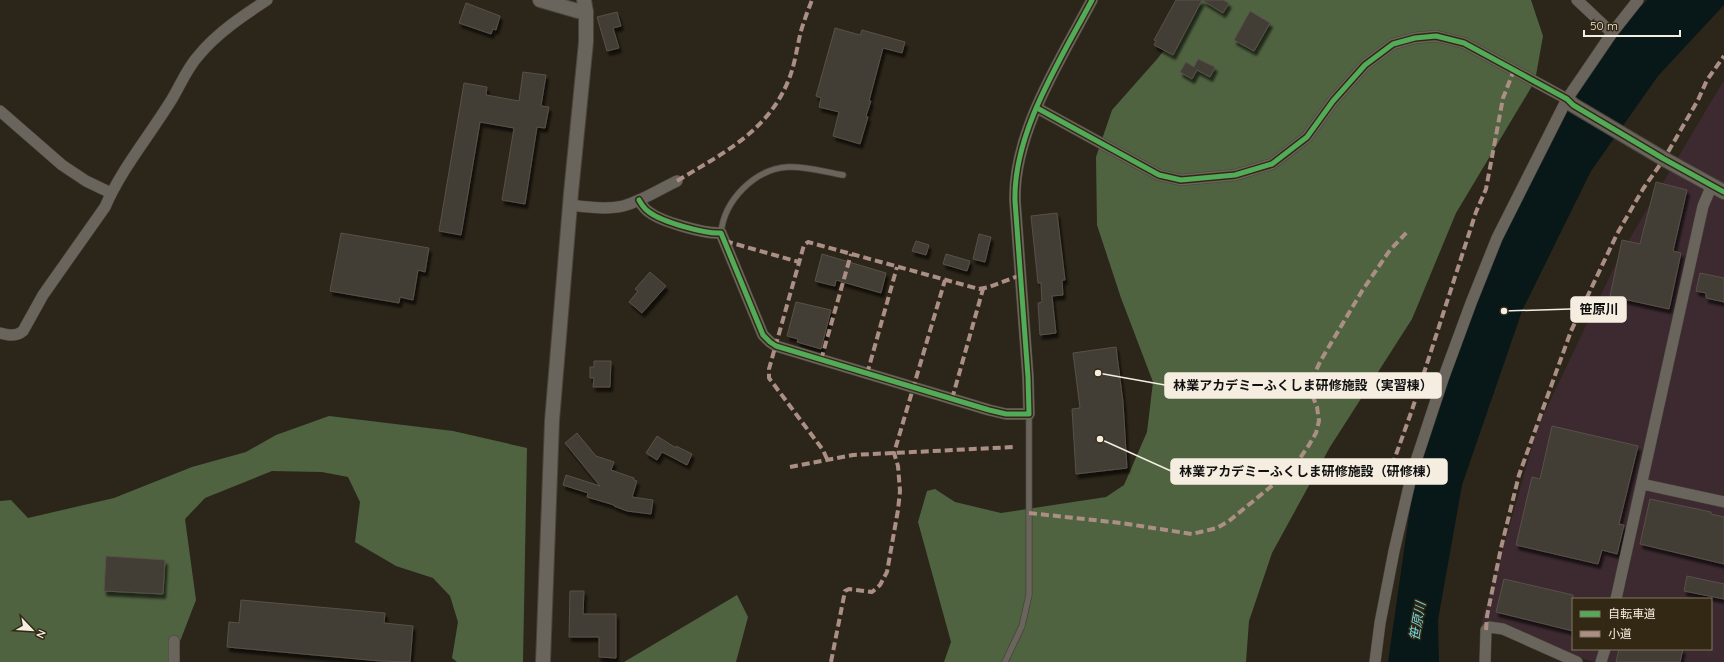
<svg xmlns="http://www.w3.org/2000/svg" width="1724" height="662" viewBox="0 0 1724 662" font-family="Quicksand,'Noto Sans JP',sans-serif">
	<defs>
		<filter id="shadow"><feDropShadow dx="2.5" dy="4.5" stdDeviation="1" flood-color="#0009"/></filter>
	</defs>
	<rect width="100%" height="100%" fill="#2c261a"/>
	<path fill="#3c2a30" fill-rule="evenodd" d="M1724 80V662H1594L1481 625 1538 426 1620 255ZM1573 599H1711V649H1573Z"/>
	<g fill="#4f6340">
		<polygon points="1202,0 1531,0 1543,36 1535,81 1456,213 1412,319 1330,447 1272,553 1249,621 1246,662 944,662 951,642 918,522 927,491 935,489 955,502 1001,513 1106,497 1124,485 1147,432 1153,382 1121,298 1097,225 1096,157 1112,110 1158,58"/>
		<polygon points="329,416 453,431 527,448 523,662 457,662 452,658 458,622 450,596 433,578 396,566 355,542 360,502 348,477 322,472 272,471 205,498 185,519 196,600 172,662 0,662 0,501 11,500 28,518 114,498 192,467 246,452 276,435"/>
		<polygon points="737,595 748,617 736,662 624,662"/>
	</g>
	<polygon fill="#081717" points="1647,0 1724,0 1724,5 1658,76 1591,171 1522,311 1462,485 1438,620 1439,662 1388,662 1414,481 1460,331 1538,148 1614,36"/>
	<g fill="#423d34" stroke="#585148" filter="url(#shadow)">
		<polygon points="1176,0 1223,0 1229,3 1223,13 1202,0 1173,55 1154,45 1156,41 1154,40"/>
		<polygon points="466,3 500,16 496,30 493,29 491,34 459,23"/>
		<polygon points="1250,11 1270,23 1254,51 1234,40"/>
		<polygon points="617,12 621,26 613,28 619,48 607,51 597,17"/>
		<polygon points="835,28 860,35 862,30 905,42 902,53 883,48 869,101 871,101 866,116 868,117 860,144 833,136 839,112 819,107 821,98 816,96"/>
		<polygon points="1198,59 1215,67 1210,77 1197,70 1192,79 1180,72 1186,62 1194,67"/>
		<polygon points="523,72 546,75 541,106 549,107 545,128 537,127 525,204 502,200 514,128 480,122 461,235 439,231 464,83 487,87 486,95 519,101"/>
		<polygon points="1656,182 1687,190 1673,251 1681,253 1669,309 1610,296 1622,240 1640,244"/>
		<polygon points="1057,213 1065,280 1062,280 1063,295 1052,296 1056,333 1040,335 1038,303 1042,302 1041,283 1038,283 1031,216"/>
		<polygon points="341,233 429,248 425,272 418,270 413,300 400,297 399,303 330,291"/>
		<polygon points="979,234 991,237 985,262 973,259"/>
		<polygon points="916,241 929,245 926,255 912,251"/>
		<polygon points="822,254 886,273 881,293 836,280 835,286 815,281"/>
		<polygon points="946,254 970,261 967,271 943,264"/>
		<polygon points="650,272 666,286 642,313 629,302 638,291 635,289"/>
		<polygon points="1700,273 1724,278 1724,302 1706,298 1706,293 1696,291"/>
		<polygon points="796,302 831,310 821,349 797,342 798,339 787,336"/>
		<polygon points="1116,347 1123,402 1127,468 1076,474 1072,409 1080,408 1073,353"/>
		<polygon points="594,361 611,361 610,387 593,387 594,378 590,378 590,367 594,367"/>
		<polygon points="1552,426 1638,446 1619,524 1624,525 1617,554 1602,550 1598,564 1516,545 1532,477 1540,479"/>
		<polygon points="577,433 596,456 614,462 611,470 634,478 634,480 637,481 632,497 653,500 651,514 627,511 614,506 614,505 587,497 588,493 563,485 566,475 600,486 565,443"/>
		<polygon points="657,436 676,448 676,446 692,454 687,465 662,452 657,460 646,453"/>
		<polygon points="1650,499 1711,512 1711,514 1724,517 1724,564 1640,544"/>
		<polygon points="106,556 165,560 163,594 104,591"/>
		<polygon points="1687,576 1724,584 1724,599 1684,591"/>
		<polygon points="1504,579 1573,595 1573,631 1496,612"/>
		<polygon points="570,591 584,591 583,614 616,614 616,658 599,657 599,637 569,637"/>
		<polygon points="241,600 385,613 384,623 413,626 410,662 380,661 227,647 229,622 239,623"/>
		<polygon points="1619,649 1683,649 1680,662 1616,662"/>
	</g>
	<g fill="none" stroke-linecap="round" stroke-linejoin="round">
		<g stroke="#49433a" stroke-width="7">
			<g id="service">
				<path d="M721 233C724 201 754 169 788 167 806 166 825 172 843 175"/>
				<polyline points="1005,662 1022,626 1029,595 1029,414"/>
			</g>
		</g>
		<g stroke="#49433a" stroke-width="12">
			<g id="minor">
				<polyline points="1577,0 1612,33"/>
				<polyline points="1037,108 1159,175 1181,180 1235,175 1272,164 1307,137 1333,101 1365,65 1393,44 1415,38 1436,36 1464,43 1567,99"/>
				<polyline points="0,111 62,165 86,181 111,193"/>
				<path d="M639 200C642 205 644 209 649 212 662 222 705 234 721 233L763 335 770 342 776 346 989 410 1006 414H1029L1028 377 1015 201C1013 132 1061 59 1092 0"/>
				<path d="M570 205C587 207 607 210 623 206 642 201 660 189 677 181"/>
				<path d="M0 333C8 335 16 337 23 331L43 295 105 207C122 168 150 135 172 99 181 84 187 68 199 55 217 33 244 15 267 0"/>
				<polyline points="1642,484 1724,502"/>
				<polyline points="1616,599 1703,206 1712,185"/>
				<polyline points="174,641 174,662"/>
				<polyline points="1375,662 1380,623 1394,551 1412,473 1443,379 1471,303 1497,238 1567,99 1612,33 1638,0"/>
				<polyline points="1485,662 1486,630 1489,627 1503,629 1577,662"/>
				<polyline points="1601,662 1605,649"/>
			</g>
		</g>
		<g stroke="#49433a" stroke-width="16">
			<g id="tertiary">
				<polyline points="540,0 578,11 586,12"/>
				<polyline points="1567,99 1573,105 1664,159 1724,192"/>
				<polyline points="543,662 552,421 571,193 586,42 586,12 584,0"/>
			</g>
		</g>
		<use href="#service" stroke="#69645c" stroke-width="5.5"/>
		<use href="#minor" stroke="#69645c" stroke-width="11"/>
		<use href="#tertiary" stroke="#69645c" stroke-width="14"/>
		<g stroke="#ac8f84" stroke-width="4" stroke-dasharray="8 4" stroke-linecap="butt">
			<path d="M677 181C723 153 768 132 789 79 795 64 797 47 801 31 804 21 808 10 812 0"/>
			<polyline points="725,241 799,262"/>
			<polyline points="821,360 851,254"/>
			<polyline points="867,374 897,267"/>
			<polyline points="952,399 983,289"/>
			<polyline points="827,459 823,450 769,378 769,369 804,245 808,242 979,289 989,287 1021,275"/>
			<polyline points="790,467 853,455 1014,447"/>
			<polyline points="1388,477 1412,410 1476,212 1486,189 1503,98 1514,70"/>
			<polyline points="1029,513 1121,523 1192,534 1217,528 1229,521 1274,484 1298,461 1309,445 1316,433 1319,421 1317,407 1309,387 1311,381 1321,360 1362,291 1390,250 1407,232"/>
			<polyline points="1486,630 1487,616 1501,548 1519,475 1571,331 1617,234 1643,189 1664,159 1698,100 1707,80 1724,56"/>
			<polyline points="831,662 845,591 849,589 872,592 880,585 887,572 898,510 900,491 898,466 894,453 945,280"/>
		</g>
		<g stroke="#332813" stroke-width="8">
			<g id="cycleway">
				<polyline points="1037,108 1159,175 1181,180 1235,175 1272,164 1307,137 1333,101 1365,65 1393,44 1415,38 1436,36 1464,43 1567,99 1573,105 1664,159 1724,192"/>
				<path d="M639 200C642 205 644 209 649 212 662 222 705 234 721 233L763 335 770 342 776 346 989 410 1006 414H1029L1028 377 1015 201C1013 132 1061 59 1092 0"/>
			</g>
		</g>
		<use href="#cycleway" stroke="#51ab58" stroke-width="5"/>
	</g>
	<g text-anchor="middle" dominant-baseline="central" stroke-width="3" stroke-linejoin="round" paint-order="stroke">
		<g font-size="13" font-style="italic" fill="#70d3dc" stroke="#332813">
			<text transform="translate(1417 621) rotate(-80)">笹原川</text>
		</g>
	</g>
	<path fill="none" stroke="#f5ede0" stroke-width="1.5" d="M1504 311L1571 309M1098 373L1165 385M1100 439L1171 471"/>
	<g fill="#f5ede0" stroke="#332813" stroke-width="1.5">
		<circle cx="1504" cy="311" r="4"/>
		<circle cx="1098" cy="373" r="4"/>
		<circle cx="1100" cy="439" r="4"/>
	</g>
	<g fill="#f5ede0" stroke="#f5ede0" stroke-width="1.5">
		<rect x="1571" y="297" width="55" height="25" rx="4"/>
		<rect x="1165" y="373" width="276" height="25" rx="4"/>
		<rect x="1171" y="459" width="276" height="25" rx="4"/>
	</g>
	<g font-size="13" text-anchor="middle" font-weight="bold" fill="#111">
		<text x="1599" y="314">笹原川</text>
		<text x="1303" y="390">林業アカデミーふくしま研修施設（実習棟）</text>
		<text x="1309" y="476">林業アカデミーふくしま研修施設（研修棟）</text>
	</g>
	<rect x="1572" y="598" width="140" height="52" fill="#332813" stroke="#817765"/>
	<rect x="1580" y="611" width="20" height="6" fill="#51ab58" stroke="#817765"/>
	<text x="1608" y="618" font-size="12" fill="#f5ede0">自転車道</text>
	<rect x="1580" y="631" width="20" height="6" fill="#ac8f84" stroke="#817765"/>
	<text x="1608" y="638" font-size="12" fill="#f5ede0">小道</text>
	<g transform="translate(32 630) rotate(115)" stroke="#332813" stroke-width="3" paint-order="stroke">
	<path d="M0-3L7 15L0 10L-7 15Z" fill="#f5ede0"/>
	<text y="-6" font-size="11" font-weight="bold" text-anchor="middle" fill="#f5ede0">N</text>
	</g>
	<path d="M1584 30v6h96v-6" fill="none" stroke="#f5ede0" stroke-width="2"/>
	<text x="1590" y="30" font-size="12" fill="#f5ede0" stroke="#332813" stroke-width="3" paint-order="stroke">50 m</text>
</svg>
